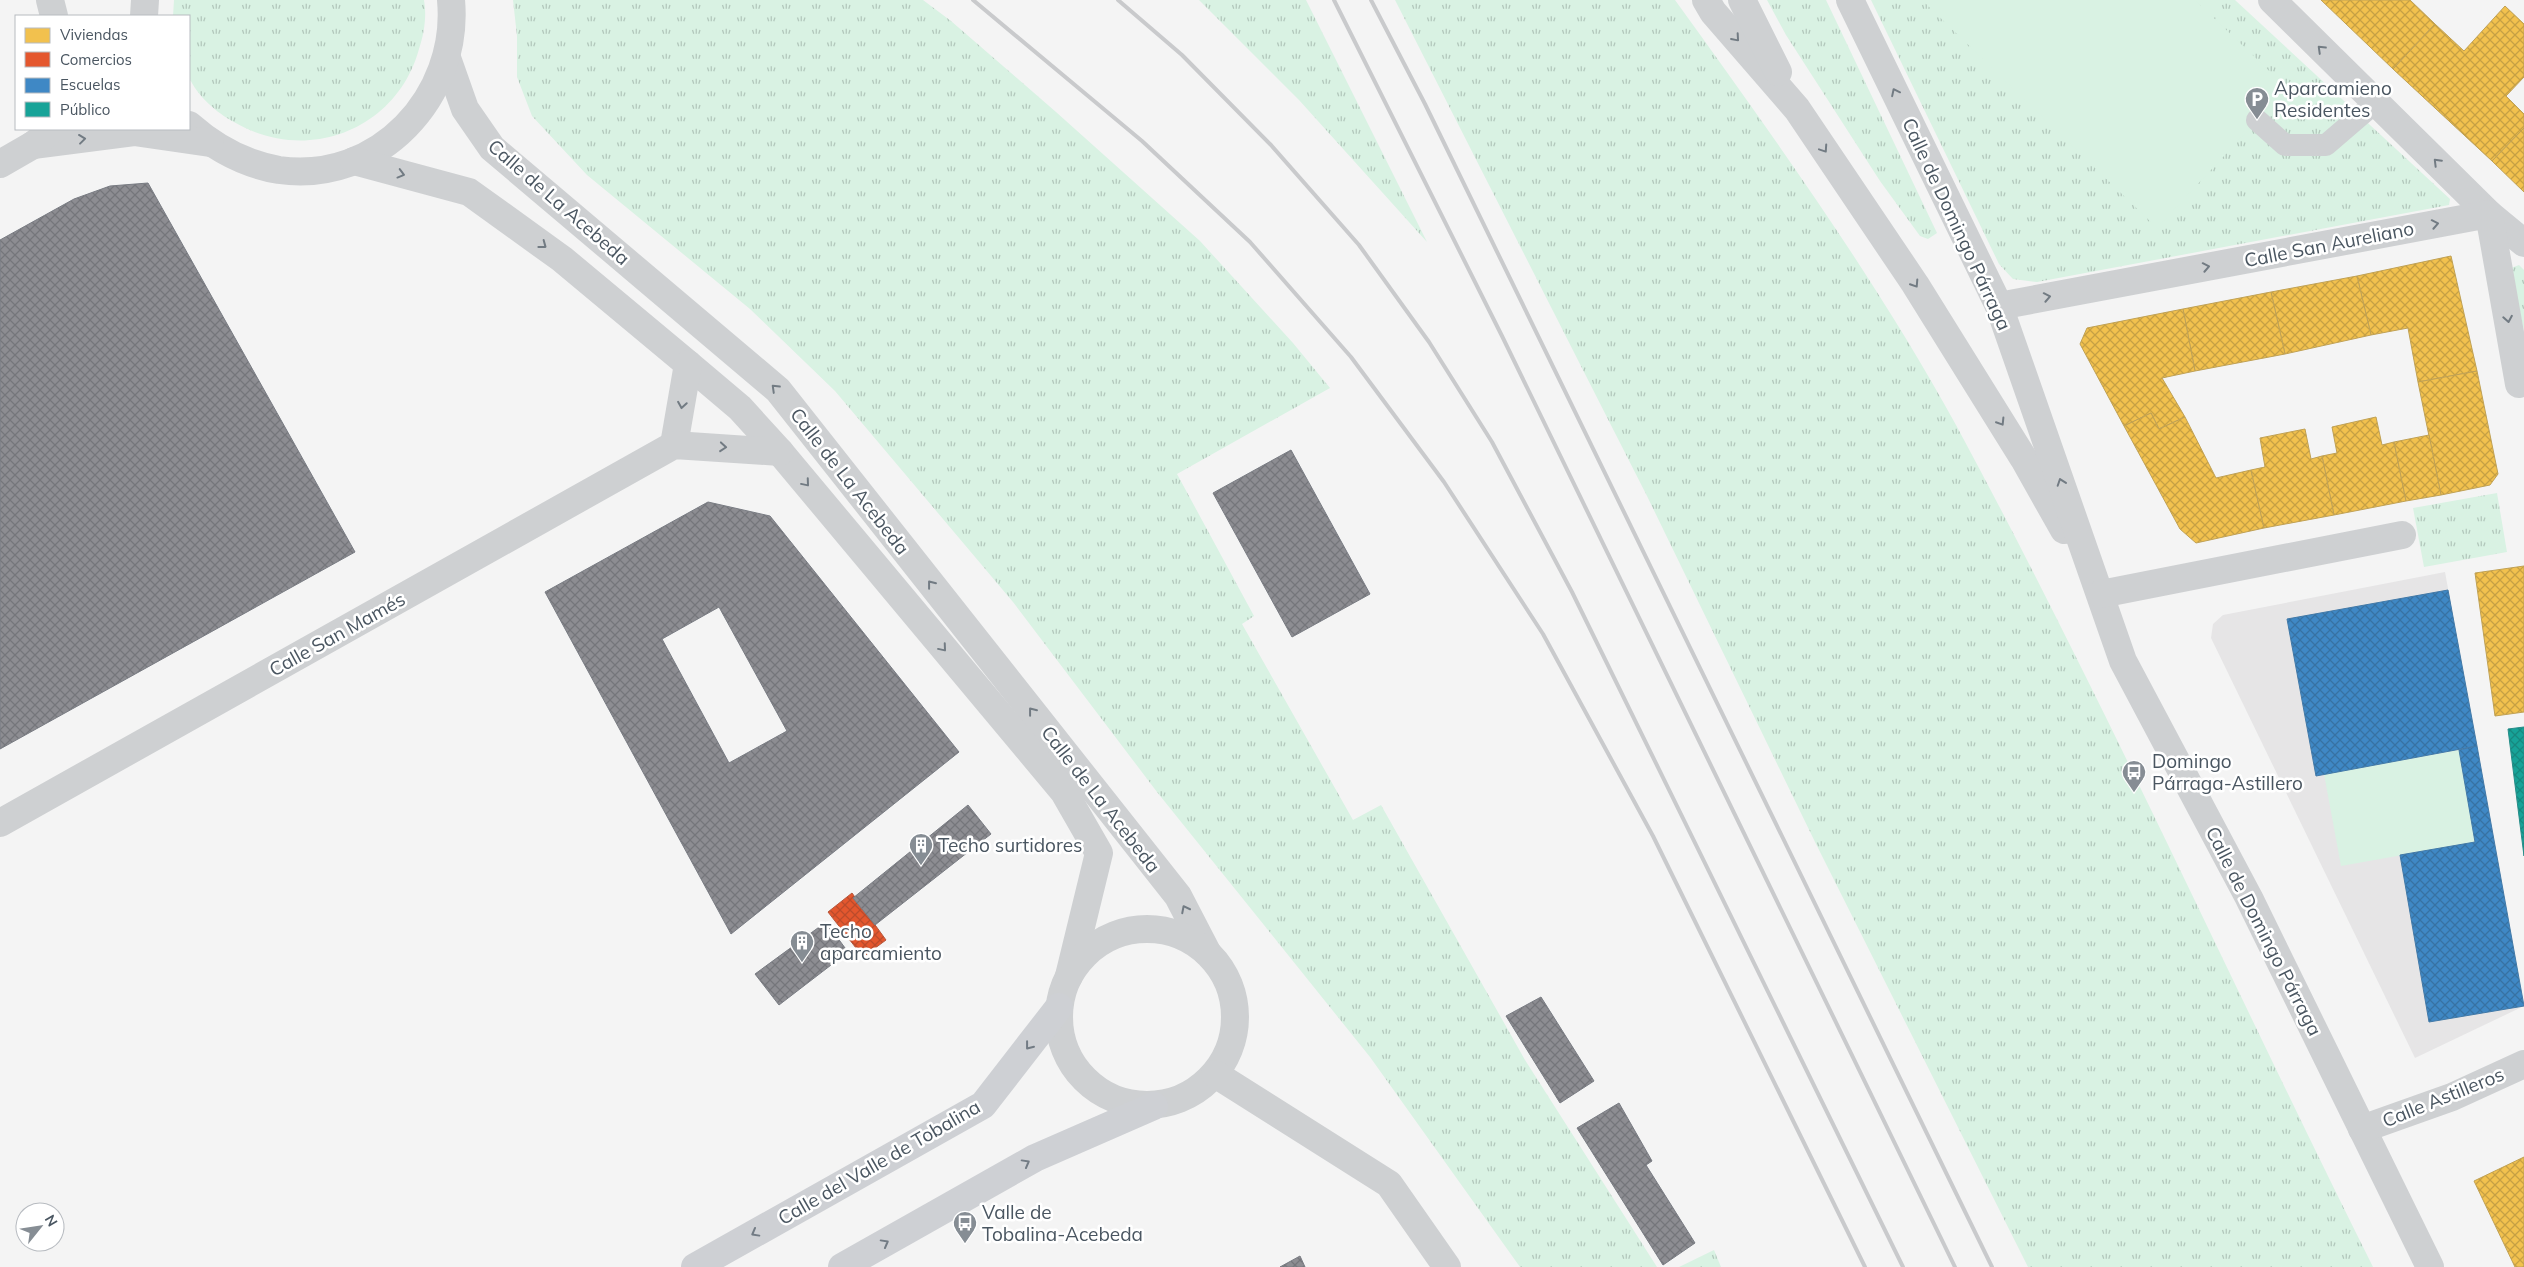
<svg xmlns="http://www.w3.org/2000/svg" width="2524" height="1267" viewBox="0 0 2524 1267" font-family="Mulish,sans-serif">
	<defs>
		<pattern id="grass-tufts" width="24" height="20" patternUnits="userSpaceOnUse" patternTransform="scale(1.25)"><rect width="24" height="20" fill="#d9f2e3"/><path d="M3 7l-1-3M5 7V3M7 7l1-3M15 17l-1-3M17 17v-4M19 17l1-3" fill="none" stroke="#b2c7bb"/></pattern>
		<pattern id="homes-cross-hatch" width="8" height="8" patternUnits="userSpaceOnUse" patternTransform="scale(1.25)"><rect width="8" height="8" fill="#f2c14e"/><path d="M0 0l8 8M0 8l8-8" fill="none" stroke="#c6a044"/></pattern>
		<pattern id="shops-cross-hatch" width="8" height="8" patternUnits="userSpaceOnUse" patternTransform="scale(1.25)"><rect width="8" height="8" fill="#e4572e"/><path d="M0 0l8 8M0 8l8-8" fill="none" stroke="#bb4b2b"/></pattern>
		<pattern id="schools-cross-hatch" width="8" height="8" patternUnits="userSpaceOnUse" patternTransform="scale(1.25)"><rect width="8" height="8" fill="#3f88c5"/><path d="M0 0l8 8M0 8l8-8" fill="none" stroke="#3772a3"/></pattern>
		<pattern id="public-cross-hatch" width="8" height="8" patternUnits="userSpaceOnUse" patternTransform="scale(1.25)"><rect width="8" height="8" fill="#17a398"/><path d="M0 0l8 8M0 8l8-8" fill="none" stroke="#17887f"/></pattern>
		<pattern id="industry-cross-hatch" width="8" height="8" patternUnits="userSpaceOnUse" patternTransform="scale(1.25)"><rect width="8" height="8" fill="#8d8d92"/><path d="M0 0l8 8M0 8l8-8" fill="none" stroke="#75767b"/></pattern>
	</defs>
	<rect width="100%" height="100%" fill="#f4f4f4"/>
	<polygon fill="#e6e5e6" points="2445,572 2524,1006 2415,1058 2211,638 2213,624 2223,615"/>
	<g fill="url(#grass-tufts)">
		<path d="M174 0H424C427 16 424 34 419 49 397 130 306 165 234 122 217 113 197 96 189 77 186 68 189 29 189 16H173Z"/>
		<polygon points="513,0 923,0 951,21 1056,112 1200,241 1293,343 1330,388 1177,474 1254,616 1242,624 1353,820 1381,805 1525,1060 1657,1267 1520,1267 1370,1057 1157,792 1013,602 835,391 750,309 587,175 532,116 517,77 517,36"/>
		<polygon points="1199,0 1306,0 1427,242 1299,100"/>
		<path d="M1395 0H1675C1773 136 1876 279 1956 425 2105 701 2233 987 2373 1267H2028L1815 842 1647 496Z"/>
		<polygon points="1767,0 1826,0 1937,233 1928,239 1920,236 1880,181 1786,35"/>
		<polygon points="1871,0 2235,0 2450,199 2449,205 2037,282 2013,279 1999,264"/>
		<polygon points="2519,265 2524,270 2524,331 2511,268"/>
		<polygon points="2497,493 2507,552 2424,567 2413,508"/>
		<polygon points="1714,1250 1721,1267 1679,1267"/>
	</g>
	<g fill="#d9f2e3">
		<polygon points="1922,0 2195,0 2287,88 2157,228"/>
		<polygon points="2459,750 2475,842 2341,866 2324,774"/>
	</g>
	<g fill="url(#homes-cross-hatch)" stroke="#c0a154">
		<polygon points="2321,0 2410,0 2435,24 2393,69"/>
		<polygon points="2505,6 2524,24 2524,77 2506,96 2524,114 2524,128 2492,161 2393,69 2435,24 2464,51"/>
		<polygon points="2524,128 2524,192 2492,161"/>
		<polygon points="2451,256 2477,371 2418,382 2408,328 2371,335 2357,276"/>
		<polygon points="2357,276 2371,335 2285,354 2271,292"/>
		<polygon points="2271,292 2285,354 2195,371 2183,309"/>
		<polygon points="2183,309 2195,371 2162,378 2185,417 2159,429 2151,413 2124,426 2080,344 2087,328"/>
		<polygon points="2477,371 2498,474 2490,485 2441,495 2418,382"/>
		<polygon points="2151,413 2159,429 2185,417 2216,478 2251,470 2264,528 2196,543 2180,529 2124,426"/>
		<polygon points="2376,417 2382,445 2394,442 2406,501 2334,515 2322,456 2337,453 2332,427"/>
		<polygon points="2305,429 2311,459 2322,456 2334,515 2264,528 2251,470 2265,467 2260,438"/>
		<polygon points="2429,435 2441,495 2406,501 2394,442"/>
		<polygon points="2524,566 2524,712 2495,716 2475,573"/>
		<polygon points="2524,1157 2524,1267 2515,1267 2474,1181"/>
	</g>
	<polygon fill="url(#shops-cross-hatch)" stroke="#b6573d" points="852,893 886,940 863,957 828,912"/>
	<g fill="url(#schools-cross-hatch)" stroke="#4279a7">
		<polygon points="2448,590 2477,746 2316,776 2287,619"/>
		<polygon points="2477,746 2524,1006 2429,1022 2400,855 2475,842 2459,750"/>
	</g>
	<polygon fill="url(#public-cross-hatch)" stroke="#268c88" points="2524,727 2524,856 2508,729"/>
	<g fill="url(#industry-cross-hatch)" stroke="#797c83" fill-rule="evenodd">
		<polygon points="148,183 355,552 0,749 0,240 74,199 110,186"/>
		<polygon points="1291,450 1370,594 1292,637 1213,493"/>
		<path d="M708 502 770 516 959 752 731 934 545 592ZM719 607 787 731 729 763 662 639Z"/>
		<polygon points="968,805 991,834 875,925 853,898"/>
		<polygon points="826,922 848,952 779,1005 755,974"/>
		<polygon points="1541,997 1594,1081 1560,1103 1506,1016"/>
		<polygon points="1619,1103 1652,1161 1646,1165 1695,1243 1663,1265 1577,1128"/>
		<polygon points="1300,1256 1305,1267 1280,1267"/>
	</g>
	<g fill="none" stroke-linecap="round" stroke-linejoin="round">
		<polyline stroke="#ced0d2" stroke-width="22" points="2257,120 2285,145 2326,145 2376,102"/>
		<g stroke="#ced0d2" stroke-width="28">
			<polyline points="50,0 54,16"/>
			<polyline points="1706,0 1713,12 1797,109 1915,284 2024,459 2064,530"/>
			<polyline points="1742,0 1778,72"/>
			<polyline points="1850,0 1999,306 2123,661 2249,898 2430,1267"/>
			<polyline points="2272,0 2489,214 2524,243"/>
			<polyline points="144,16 145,0"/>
			<polyline points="447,58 465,109 492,148 778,390 1178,896 1207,952"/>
			<path d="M189 125C215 148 244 164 279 170 379 184 460 96 451 0"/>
			<polyline points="33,145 134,132 210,143"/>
			<polyline points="354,161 469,192 562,259 688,364 740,408 780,452 1064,792 1099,853 1069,976"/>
			<polyline points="0,164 33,145 47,134"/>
			<polyline points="1999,306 2489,214 2519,384"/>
			<polyline points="674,445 688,364"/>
			<polyline points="2101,594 2402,535"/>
			<polyline points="0,823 674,445 780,452"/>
			<circle cx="1147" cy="1017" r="88"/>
			<polyline points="1215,1074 1389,1184 1447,1267"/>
			<polyline points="2362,1129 2452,1097 2524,1064"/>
		</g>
		<g stroke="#ced0d4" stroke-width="28">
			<polyline points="695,1267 983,1105 1059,1007"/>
			<polyline points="842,1267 1035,1158 1154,1106"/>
		</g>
		<g stroke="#c9cacc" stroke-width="4">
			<polyline points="973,0 1142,141 1250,242 1351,357 1444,482 1543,634 1653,836 1865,1267"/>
			<polyline points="1118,0 1182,55 1271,145 1359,245 1429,342 1492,442 1572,592 1903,1267"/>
			<polyline points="1334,0 1502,336 1955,1267"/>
			<polyline points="1371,0 1425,104 1992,1267"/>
		</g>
	</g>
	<defs><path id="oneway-chevron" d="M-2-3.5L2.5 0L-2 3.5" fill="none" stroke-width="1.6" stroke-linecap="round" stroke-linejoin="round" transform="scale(1.25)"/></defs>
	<g stroke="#727b83">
		<use href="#oneway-chevron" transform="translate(1736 38) rotate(49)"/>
		<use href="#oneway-chevron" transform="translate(2321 49) rotate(-136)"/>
		<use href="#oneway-chevron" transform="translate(1895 92) rotate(-116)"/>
		<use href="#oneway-chevron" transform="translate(82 139) rotate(-7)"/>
		<use href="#oneway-chevron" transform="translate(1824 149) rotate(56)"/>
		<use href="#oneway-chevron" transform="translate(2437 162) rotate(-135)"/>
		<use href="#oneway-chevron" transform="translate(401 174) rotate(15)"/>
		<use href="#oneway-chevron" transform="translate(2435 224) rotate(-11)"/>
		<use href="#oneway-chevron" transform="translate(543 245) rotate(37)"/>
		<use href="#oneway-chevron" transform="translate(2206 267) rotate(-11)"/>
		<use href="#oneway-chevron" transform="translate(1915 284) rotate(57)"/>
		<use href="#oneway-chevron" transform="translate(2047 297) rotate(-11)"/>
		<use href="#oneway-chevron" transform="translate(2508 319) rotate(80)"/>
		<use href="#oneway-chevron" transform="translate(775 388) rotate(-136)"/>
		<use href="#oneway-chevron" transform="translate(682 405) rotate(99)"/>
		<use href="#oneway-chevron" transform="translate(2001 422) rotate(58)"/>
		<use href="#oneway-chevron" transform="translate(723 447) rotate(5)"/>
		<use href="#oneway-chevron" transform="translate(2061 482) rotate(-109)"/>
		<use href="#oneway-chevron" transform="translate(806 483) rotate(50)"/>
		<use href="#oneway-chevron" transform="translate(931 584) rotate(-128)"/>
		<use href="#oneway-chevron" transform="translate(943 648) rotate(50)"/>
		<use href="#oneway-chevron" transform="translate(1032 711) rotate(-128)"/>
		<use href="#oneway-chevron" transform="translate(1185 909) rotate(-117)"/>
	</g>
	<g stroke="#727b84">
		<use href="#oneway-chevron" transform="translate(1029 1046) rotate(128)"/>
		<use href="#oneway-chevron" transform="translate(1026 1163) rotate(-29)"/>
		<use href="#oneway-chevron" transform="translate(755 1233) rotate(151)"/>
		<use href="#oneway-chevron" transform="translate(885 1243) rotate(-29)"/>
	</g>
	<defs>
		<g id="parking-pin" transform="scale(1.25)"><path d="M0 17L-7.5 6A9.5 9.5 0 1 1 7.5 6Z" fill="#868d94" stroke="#fff"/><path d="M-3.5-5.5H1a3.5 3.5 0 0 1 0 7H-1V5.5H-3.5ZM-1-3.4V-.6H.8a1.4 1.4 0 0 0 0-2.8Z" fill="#fff"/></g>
		<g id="bus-pin" transform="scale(1.25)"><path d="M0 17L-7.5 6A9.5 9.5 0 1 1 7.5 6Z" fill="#868d94" stroke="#fff"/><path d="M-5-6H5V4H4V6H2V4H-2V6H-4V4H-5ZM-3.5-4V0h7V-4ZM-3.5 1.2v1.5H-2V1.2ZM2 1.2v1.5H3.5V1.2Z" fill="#fff"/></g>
		<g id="building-pin" transform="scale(1.25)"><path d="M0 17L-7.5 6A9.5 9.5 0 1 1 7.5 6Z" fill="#868d94" stroke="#fff"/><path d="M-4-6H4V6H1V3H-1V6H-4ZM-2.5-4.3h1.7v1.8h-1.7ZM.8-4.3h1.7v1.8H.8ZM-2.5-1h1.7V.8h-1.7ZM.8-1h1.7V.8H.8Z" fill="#fff"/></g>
	</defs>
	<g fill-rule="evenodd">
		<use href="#parking-pin" x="2257" y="99"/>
		<use href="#bus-pin" x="2134" y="772"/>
		<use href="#building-pin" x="921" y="845"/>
		<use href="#building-pin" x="802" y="942"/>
		<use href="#bus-pin" x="965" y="1223"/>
	</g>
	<g text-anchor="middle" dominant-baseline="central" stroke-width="5" stroke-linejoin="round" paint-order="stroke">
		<g font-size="19" fill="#4a5661" stroke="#fff" text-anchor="start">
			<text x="2274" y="88">Aparcamieno<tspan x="2274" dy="22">Residentes</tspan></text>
			<text x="2152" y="761">Domingo<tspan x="2152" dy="22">Párraga-Astillero</tspan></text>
			<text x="938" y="845">Techo surtidores</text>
			<text x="820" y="931">Techo<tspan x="820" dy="22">aparcamiento</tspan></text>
			<text x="982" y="1212">Valle de<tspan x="982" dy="22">Tobalina-Acebeda</tspan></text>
		</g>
		<g font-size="19" fill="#4a5661" stroke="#fff">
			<text transform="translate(559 202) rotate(41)">Calle de La Acebeda</text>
			<text transform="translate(1957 224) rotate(65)">Calle de Domingo Párraga</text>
			<text transform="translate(2329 244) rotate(-11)">Calle San Aureliano</text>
			<text transform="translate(850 481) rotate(52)">Calle de La Acebeda</text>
			<text transform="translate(337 634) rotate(-29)">Calle San Mamés</text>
			<text transform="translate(1101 799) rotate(52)">Calle de La Acebeda</text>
			<text transform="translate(2264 931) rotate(63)">Calle de Domingo Párraga</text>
			<text transform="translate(2443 1097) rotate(-22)">Calle Astilleros</text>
			<text transform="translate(879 1162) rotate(-30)">Calle del Valle de Tobalina</text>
		</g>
	</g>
	<rect x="15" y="15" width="175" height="115" fill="#ffffff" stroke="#b7bbc0"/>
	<rect x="25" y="28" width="25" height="15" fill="#f2c14e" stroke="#b7bbc0"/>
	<text x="60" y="40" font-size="15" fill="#4a5661">Viviendas</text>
	<rect x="25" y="52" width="25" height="15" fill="#e4572e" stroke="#b7bbc0"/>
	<text x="60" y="65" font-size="15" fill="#4a5661">Comercios</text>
	<rect x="25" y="78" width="25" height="15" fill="#3f88c5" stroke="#b7bbc0"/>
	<text x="60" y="90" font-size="15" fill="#4a5661">Escuelas</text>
	<rect x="25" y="102" width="25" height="15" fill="#17a398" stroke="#b7bbc0"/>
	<text x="60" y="115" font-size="15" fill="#4a5661">Público</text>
	<g transform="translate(40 1227) rotate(60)"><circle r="24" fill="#ffffff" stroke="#b7bbc0"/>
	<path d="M0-4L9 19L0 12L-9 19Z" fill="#868d94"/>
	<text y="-8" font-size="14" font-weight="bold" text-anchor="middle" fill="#4a5661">N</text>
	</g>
</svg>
